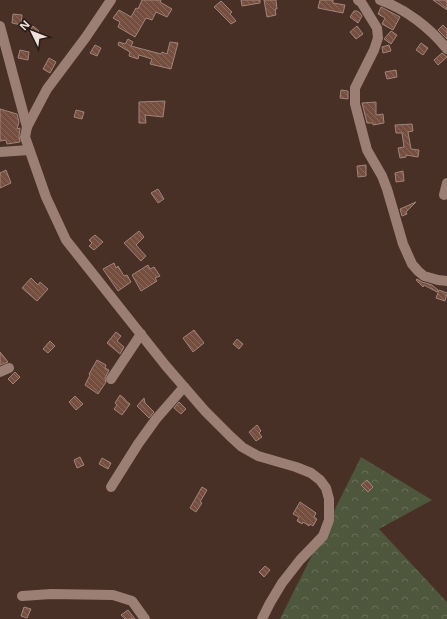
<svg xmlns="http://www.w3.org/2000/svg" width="447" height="619" viewBox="0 0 447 619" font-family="'Noto Sans',sans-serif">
	<defs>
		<pattern id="forest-crowns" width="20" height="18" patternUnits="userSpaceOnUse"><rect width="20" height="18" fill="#4e573c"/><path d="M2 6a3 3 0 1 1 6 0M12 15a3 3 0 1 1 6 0" fill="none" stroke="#686f58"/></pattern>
		<pattern id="building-back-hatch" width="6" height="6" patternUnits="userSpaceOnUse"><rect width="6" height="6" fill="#754e40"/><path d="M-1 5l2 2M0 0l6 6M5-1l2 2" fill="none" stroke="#89675b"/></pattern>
	</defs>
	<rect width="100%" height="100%" fill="#483027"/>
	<polygon fill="url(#forest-crowns)" points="361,457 432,500 379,529 447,602 447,619 280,619"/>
	<g fill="url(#building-back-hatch)" stroke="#a18479">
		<polygon points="142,0 161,0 160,2 172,9 167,17 156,12 152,20 146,18 135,37 118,27 120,22 113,18 119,10 131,17 136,8 138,9"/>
		<polygon points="241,0 260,0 260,3 242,6"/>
		<polygon points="264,0 276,0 277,9 275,9 276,15 267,17"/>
		<polygon points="320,0 333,0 333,3 345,5 343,13 318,8"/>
		<polygon points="433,0 447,0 447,10"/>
		<polygon points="221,1 232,12 230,14 236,21 231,24 214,7"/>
		<polygon points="381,7 400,17 393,30 382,24 385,18 378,14"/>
		<polygon points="354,11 357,11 360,13 362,16 358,23 350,17"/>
		<polygon points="13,14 22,15 21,25 12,23"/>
		<polygon points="443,25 447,29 447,39 438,30"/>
		<polygon points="33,26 39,31 34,37 30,33 30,31"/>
		<polygon points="357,26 363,34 356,39 350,32"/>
		<polygon points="391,31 397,35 391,44 384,39"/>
		<polygon points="128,39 133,42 131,46 161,54 162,52 167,54 170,42 178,43 171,69 150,64 152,59 139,55 138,59 129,56 130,52 118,45 119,42 125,44"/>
		<polygon points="421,43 428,48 423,55 416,50"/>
		<polygon points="95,45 101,48 97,56 90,53"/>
		<polygon points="389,45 391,51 383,53 382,47"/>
		<polygon points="20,50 29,52 28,60 18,58"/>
		<polygon points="442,53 447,57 438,65 434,60"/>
		<polygon points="49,58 56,62 50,73 43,69"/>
		<polygon points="396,70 397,77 387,79 385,72"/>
		<polygon points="341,90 348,91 348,99 340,98"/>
		<polygon points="165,101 163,117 145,115 146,123 139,123 139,102"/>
		<polygon points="376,102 376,115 383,114 384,123 373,125 373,123 367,123 362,103"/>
		<polygon points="0,109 17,114 19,122 17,129 20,128 19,136 20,142 7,144 6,140 0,141"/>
		<polygon points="76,110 84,112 82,119 74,117"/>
		<polygon points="412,124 413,131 408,132 411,149 419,150 418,157 406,155 406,157 400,158 398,148 404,147 402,133 396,133 395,125"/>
		<polygon points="366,165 366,176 358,177 357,166"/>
		<polygon points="6,170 11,183 0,188 0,173"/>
		<polygon points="403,171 404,181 396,182 395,173"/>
		<polygon points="158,189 164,199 158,203 151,193"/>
		<polygon points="416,202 406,212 407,214 402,216 400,209"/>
		<polygon points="139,231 144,237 136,245 146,256 141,261 124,243"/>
		<polygon points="95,235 103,242 94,250 89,246 92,243 89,240"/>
		<polygon points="114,263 116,268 118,266 124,276 127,275 131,282 118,291 103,269"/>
		<polygon points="148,265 150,269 154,267 160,276 155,278 157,281 141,291 132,275"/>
		<polygon points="31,278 38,285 40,282 48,289 37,301 22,288"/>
		<polygon points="417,279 422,282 432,285 438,290 437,292 424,285 423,287 416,280"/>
		<polygon points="439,290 447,293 445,301 436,298"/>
		<polygon points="194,330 204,343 193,352 183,338"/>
		<polygon points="116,332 121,336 117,341 124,347 120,354 107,343"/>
		<polygon points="237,339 243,344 239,349 233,344"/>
		<polygon points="50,341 55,346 48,353 43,349"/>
		<polygon points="0,352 8,362 0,365"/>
		<polygon points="97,360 106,365 105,368 109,370 105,378 106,382 98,394 85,385 90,375 89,374"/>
		<polygon points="15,372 20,377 13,384 8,379"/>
		<polygon points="120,395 125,399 125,400 130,404 122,415 114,409 117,405 115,403"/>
		<polygon points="75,396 83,404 76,410 69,402"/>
		<polygon points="144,398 145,403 154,412 149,418 137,406"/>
		<polygon points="179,402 186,409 181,414 174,408"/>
		<polygon points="257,425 261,431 259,433 262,437 256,441 249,432"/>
		<polygon points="80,457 84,465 77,468 74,460"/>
		<polygon points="102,458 111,463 108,469 99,464"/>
		<polygon points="367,480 373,487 368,492 361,485"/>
		<polygon points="202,487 207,490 200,502 202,503 196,512 190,508"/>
		<polygon points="300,502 316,513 314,517 317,519 313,526 310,524 309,526 303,522 302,524 297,521 299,517 293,514"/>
		<polygon points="265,566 270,570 264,577 259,572"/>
		<polygon points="24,607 31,609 27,618 21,616"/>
		<polygon points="128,610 135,619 125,619 121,615"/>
	</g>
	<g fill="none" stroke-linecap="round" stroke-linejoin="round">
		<g stroke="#9b7e74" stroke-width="10">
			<polyline points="111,0 86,37 47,89 27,127 25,137 46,197 66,240 166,366 205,411 230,436 242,447 258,456 296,467 311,473 320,480 326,488 329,499 329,520 323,536 300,560 282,583 270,603 262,619"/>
			<polyline points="358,0 361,2 377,28 378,38 374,50 355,88 355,104 367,150 382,176 387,189 403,244 412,264 418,271 424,276 438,280 447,281"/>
			<path d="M380 0C406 9 430 28 447 49"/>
			<polyline points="0,26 27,127"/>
			<polyline points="0,152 29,150"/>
			<polyline points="444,195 447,183"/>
			<polyline points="0,372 9,368"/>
			<polyline points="111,379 141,334"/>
			<polyline points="111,487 138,444 156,419 184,387"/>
			<polyline points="22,596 51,594 113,595 132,601 145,619"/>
		</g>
	</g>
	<g transform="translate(32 32) rotate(313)" stroke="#271b17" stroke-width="3" paint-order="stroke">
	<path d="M0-3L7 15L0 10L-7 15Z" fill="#efdfd9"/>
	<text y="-6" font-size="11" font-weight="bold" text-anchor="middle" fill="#efdfd9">N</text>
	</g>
</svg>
